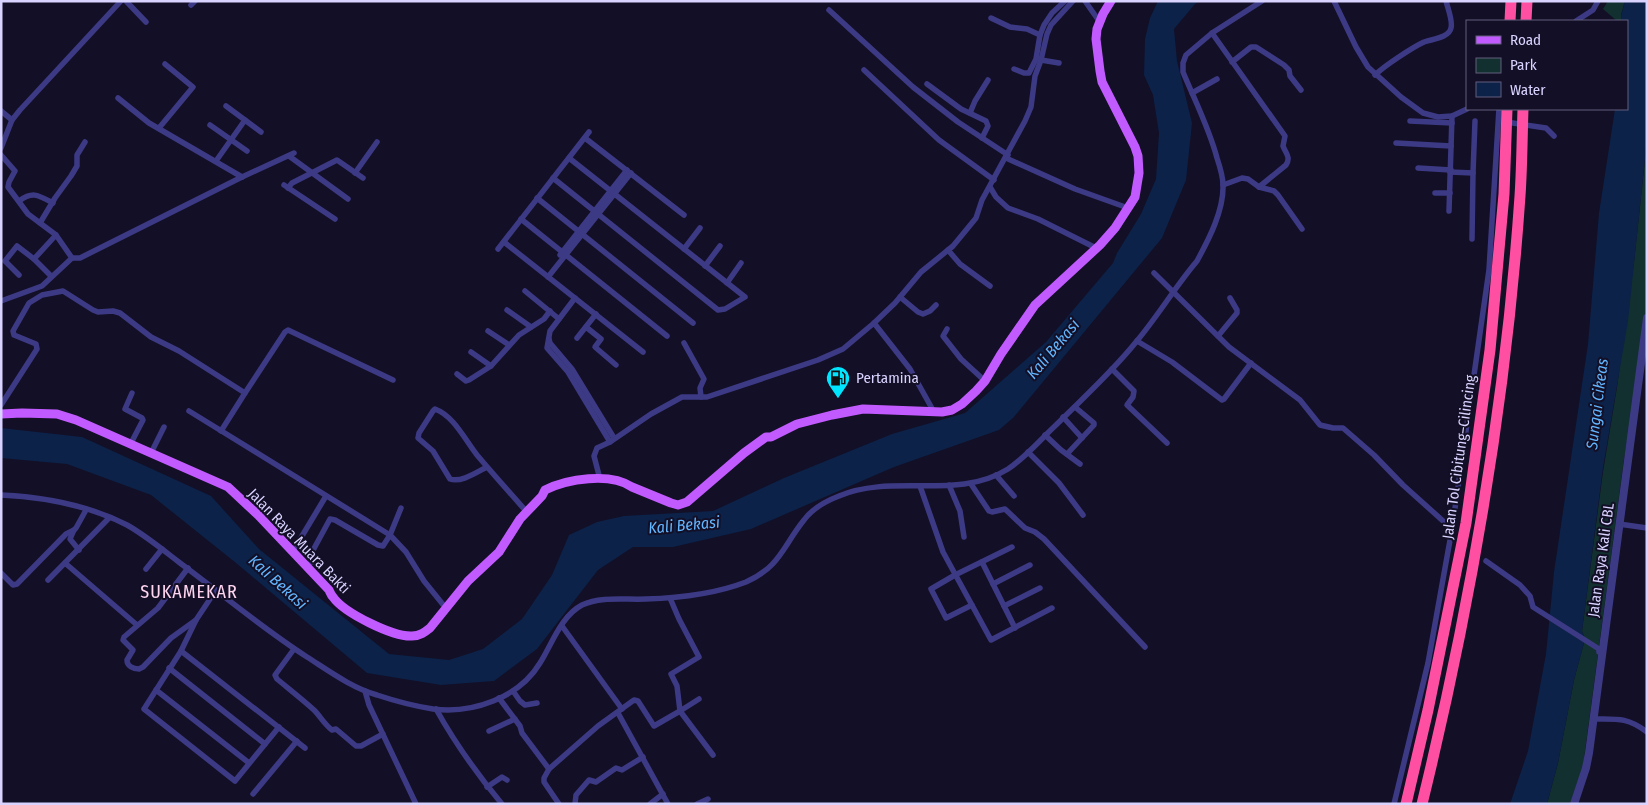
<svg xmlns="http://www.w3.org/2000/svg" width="1648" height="805" viewBox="0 0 1648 805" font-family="'Fira Sans Condensed',sans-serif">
	<rect width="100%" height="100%" fill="#130f26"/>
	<g fill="#12302f">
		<polygon points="1608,1 1625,1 1621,15 1622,21 1617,21 1603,9"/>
		<polygon points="1647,141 1647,318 1624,459 1583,766 1570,804 1547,804 1558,763 1574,680 1585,639 1582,631 1603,472 1617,387 1634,262"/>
	</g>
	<g fill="#0c2248">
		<polygon points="1158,1 1200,1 1195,4 1174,29 1177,61 1192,123 1186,180 1162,238 1013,418 999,430 894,467 751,529 673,547 633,547 598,570 537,649 494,681 441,685 367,673 236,563 151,495 67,464 1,458 1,428 82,437 211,496 259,549 389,654 449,660 483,649 522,619 552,575 569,535 597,522 624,516 713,511 784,478 892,434 965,413 1046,342 1113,263 1117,253 1141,214 1156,179 1159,133 1153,95 1144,75 1145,39 1150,18"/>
		<polygon points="1625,1 1647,1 1647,140 1628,321 1603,468 1582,631 1585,639 1574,680 1558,763 1547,804 1510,804 1528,751 1546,654 1554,572 1588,344 1599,213 1615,109 1627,109 1627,21 1622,21 1621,16"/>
	</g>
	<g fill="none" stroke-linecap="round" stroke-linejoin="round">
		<g stroke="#3d3a85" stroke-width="5.5">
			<polyline points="126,1 146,22"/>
			<polyline points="1085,1 1099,21"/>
			<polyline points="1334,1 1356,47 1368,67 1401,97 1423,113 1438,117 1452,116 1467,109"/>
			<polyline points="191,5 195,1"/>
			<polyline points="829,10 913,87 958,122 1008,155"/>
			<polyline points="991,18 1010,27 1027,29 1040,35"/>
			<polyline points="1576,21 1593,10 1598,1"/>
			<path d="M1212 33 1285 136 1283 146C1286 154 1291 157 1286 165L1259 187"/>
			<polyline points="1041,60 1059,63"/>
			<polyline points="1232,62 1251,47 1256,47 1284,65 1289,70 1290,76 1301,90"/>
			<polyline points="1014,69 1024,73 1029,73 1036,59 1040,35 1044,25 1052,13 1065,1"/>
			<polyline points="864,70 939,140 994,180"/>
			<path d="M1375 75C1384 66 1413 47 1424 42 1432 39 1449 38 1451 28 1453 21 1448 9 1446 1"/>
			<polyline points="927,84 961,109 986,121 988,126 982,138"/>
			<polyline points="1192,93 1217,79"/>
			<polyline points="118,98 149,123 242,177"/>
			<polyline points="226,106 261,132"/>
			<polyline points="1,111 12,120"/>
			<polyline points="970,113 975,101 988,80"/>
			<polyline points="1410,121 1452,123"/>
			<polyline points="1506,122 1546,128 1554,136"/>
			<polyline points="210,125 247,151"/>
			<polyline points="159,128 193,87 165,64"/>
			<polyline points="585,138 684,215"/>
			<polyline points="1396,143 1451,146"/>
			<polyline points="1,148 12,120 20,110 121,1"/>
			<polyline points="1,155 15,171 9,182 8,187 28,214 56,235 72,258 42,286 1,301"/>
			<polyline points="289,156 348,199"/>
			<polyline points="1006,158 1075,189 1128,208"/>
			<polyline points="216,161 245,120"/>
			<polyline points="1418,168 1451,170"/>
			<polyline points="1450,172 1473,173 1475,121"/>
			<polyline points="355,173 377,142"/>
			<polyline points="553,178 718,310 725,309 745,297 569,158"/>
			<polyline points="284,185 335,219"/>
			<polyline points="1223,185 1242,178 1248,179 1259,187 1274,191 1278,195 1302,229"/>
			<polyline points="990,187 996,197 1008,208 1038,219 1096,248"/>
			<polyline points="288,188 292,183 337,160 363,178"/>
			<polyline points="1435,193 1450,193"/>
			<polyline points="537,198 693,323"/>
			<path d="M19 201C33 191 38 195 53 203"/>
			<polyline points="1449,211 1452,116"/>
			<polyline points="521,219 667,336"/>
			<polyline points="40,223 55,198 71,176 77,166 77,155 85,142"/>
			<polyline points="1472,239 1473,173"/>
			<polyline points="504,242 643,352"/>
			<polyline points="498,249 589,132"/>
			<polyline points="684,249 700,228"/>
			<polyline points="948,250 960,264 990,286"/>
			<polyline points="560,255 627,170"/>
			<polyline points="72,258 80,258 242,177 294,153"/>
			<polyline points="34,259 56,235"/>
			<polyline points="705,266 720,246"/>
			<polyline points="1154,273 1229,347 1300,400 1320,425 1333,428 1343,428 1374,455 1403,485 1452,529"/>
			<polyline points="19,275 5,261 17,246 34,259 51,276"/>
			<polyline points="548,277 631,173"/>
			<polyline points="727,283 741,263"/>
			<polyline points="525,291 559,319"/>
			<polyline points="900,297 918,312 923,314 930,311 936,305"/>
			<polyline points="575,298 550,331 547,348 568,372 610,442"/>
			<polyline points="507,310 531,327"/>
			<polyline points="874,323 910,369 934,412"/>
			<polyline points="586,327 601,339 595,347 616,365"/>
			<polyline points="947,329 943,336 961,359 985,381"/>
			<polyline points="488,331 509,345"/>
			<polyline points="1218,336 1237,313 1237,310 1230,298"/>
			<polyline points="577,338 596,314"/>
			<polyline points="549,339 550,343 572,369 614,438"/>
			<polyline points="1137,341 1172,362 1222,400 1224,399 1251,363"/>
			<polyline points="684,343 704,379 700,388 701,397"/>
			<polyline points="471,352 491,366"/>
			<polyline points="1112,369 1134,391 1133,397 1127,405 1167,443"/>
			<polyline points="457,374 466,381 469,380 491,366 519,335 544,319 550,311"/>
			<polyline points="245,393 285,332 288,330 393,380"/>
			<polyline points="1,405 37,349 36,344 14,335 13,331 29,303 42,295 63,291 93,310 98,312 113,311 120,313 151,337 179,351 245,393 221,431"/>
			<polyline points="189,411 390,535 406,552 424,581 445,607"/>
			<polyline points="1063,417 1082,438"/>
			<polyline points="1045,435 1061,450 1080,464"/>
			<polyline points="130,445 143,420 142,418 125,409 132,393"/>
			<polyline points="1028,452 1059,483 1083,515"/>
			<polyline points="151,453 164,427"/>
			<polyline points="1067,454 1094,425 1094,423 1075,407"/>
			<path d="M487 467C477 472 461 483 450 479L433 451 418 438 419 433 433 411 435 409C454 416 465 440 477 455 493 474 510 493 526 511"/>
			<polyline points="996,475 1014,496"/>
			<polyline points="600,479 594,456 597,448 610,442 651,414 682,397 707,397 818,360 843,349 874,323 895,303 921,272 953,246 967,229 976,218 982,200 1025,121 1031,107 1035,76 1041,60 1047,34 1051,25 1073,1"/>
			<polyline points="971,484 989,511 992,512 1005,509 1025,528 1035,532 1044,539 1145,647"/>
			<polyline points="949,485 960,511 964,537"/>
			<polyline points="920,486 943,552 991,640 1052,608"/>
			<path d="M1 495C44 497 88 505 127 525 145 535 163 550 180 563 222 594 263 629 307 657 329 671 352 688 377 695 395 701 414 706 433 709 472 714 519 698 540 663 552 644 561 616 582 605 601 596 626 600 646 599 679 598 715 594 746 582 780 567 783 546 804 520 812 509 826 501 839 496 893 473 957 501 1008 469 1026 457 1041 439 1056 425 1083 398 1112 372 1136 342 1158 316 1175 287 1197 261 1209 239 1224 210 1223 185 1223 176 1220 167 1217 158 1209 128 1195 101 1183 72V63L1186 55 1212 33 1262 1"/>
			<polyline points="1619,524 1647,528"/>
			<polyline points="74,530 70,539 79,550"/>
			<polyline points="293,551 326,496"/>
			<polyline points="1486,561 1520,585 1530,596 1533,607 1599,649 1599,652"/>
			<polyline points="982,562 1015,628"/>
			<polyline points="65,563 137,625"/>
			<polyline points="306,565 315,561 311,554 330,519 335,520 378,545 383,546 390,535 401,508"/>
			<path d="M188 568 158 608 124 637 123 640 133 650 127 660C127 666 133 669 139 669L143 667 171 638 196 620 216 590"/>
			<polyline points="146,569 162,549"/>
			<polyline points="1,573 13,585 17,584 66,534 74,530 76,528 86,510"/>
			<polyline points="48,580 109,518"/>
			<polyline points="993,584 1030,565"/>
			<polyline points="670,598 679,619 699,657 671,674 677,686 680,711 699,699"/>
			<polyline points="972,605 946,618 931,589 955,575 1012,547"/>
			<polyline points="1004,606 1040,588"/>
			<polyline points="196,620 181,651 144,709 235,781 279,727"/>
			<polyline points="562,626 622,709"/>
			<path d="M294 649 275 675 277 679C289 689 302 699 314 710 320 716 325 725 332 730L336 729 356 746H361L383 734"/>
			<polyline points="181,651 305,748"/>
			<polyline points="169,668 265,744"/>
			<polyline points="156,690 249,763"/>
			<polyline points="365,691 369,705 416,804"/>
			<polyline points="513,691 520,701 525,705 537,703"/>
			<polyline points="499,698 520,726 522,733 549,769"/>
			<path d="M436 709C455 743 477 774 502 804"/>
			<polyline points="618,713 668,804"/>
			<path d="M1593 719C1617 719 1627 717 1647 732"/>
			<polyline points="489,731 515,719"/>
			<polyline points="487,787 502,777 507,780"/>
			<polyline points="253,794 297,741"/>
			<polyline points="559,804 544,782 544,778 549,769 598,726 634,700 638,701 654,726 680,711 713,755"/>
			<polyline points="575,804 576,795 589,780 596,782 616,768 622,770 643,757"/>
			<polyline points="650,804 663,794"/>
			<polyline points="697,804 708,799"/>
			<polyline points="1394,804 1428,663 1452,529 1489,270 1499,109"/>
		</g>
		<polyline stroke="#3d3a85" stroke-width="8" points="1574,804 1586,768 1589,753 1647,318"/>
		<path stroke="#c25bff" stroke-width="9" d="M1 414 22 413 57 414 76 420 228 487 258 515 329 590C330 592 331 595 333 597 344 613 393 637 412 636 420 636 425 632 430 628L468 581 499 552 520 519 542 496 545 490C567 479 610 472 632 487L671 503 678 505 687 502 744 453 766 437H771L797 424 832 415 863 409 942 412 952 410 962 404 976 391 985 381 1001 354 1035 305 1100 245 1115 228 1135 197 1139 173 1138 156 1135 147 1102 82 1100 71 1096 39 1097 29 1103 14 1111 1"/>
		<g stroke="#ff4fa3" stroke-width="11">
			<polyline points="1510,21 1511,1"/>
			<polyline points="1526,21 1527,1"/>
			<polyline points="1406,804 1428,710 1466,523 1490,350 1504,194 1507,109"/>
			<path d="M1422 804C1471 604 1506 401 1520 196 1522 167 1522 138 1523 109"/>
		</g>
	</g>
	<defs>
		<g id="fuel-pin" transform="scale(1.25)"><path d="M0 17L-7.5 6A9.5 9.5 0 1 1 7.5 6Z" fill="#00e5ff" stroke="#130f26"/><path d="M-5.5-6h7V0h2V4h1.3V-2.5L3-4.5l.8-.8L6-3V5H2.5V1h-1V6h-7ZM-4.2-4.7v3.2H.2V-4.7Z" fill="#111"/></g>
	</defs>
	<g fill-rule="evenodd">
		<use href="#fuel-pin" x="838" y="378"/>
	</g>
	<g text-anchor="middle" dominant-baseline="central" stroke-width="4" stroke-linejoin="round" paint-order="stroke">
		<g font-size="15" fill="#d9d4ff" stroke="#130f26" text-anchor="start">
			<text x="856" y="378">Pertamina</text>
		</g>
		<g font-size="15" fill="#d9d4ff" stroke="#130f26">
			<text transform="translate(1459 457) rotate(-82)">Jalan Tol Cibitung–Cilincing</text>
			<text transform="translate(299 541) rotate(46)">Jalan Raya Muara Bakti</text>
			<text transform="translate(1601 560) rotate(-82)">Jalan Raya Kali CBL</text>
		</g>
		<g font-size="16" font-style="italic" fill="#62b6ff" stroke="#130f26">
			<text transform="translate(1053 349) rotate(-50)">Kali Bekasi</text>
			<text transform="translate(1597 404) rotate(-83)">Sungai Cikeas</text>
			<text transform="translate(684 525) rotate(-5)">Kali Bekasi</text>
			<text transform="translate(278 582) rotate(42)">Kali Bekasi</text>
		</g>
		<g font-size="18" letter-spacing="1" fill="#ffd6f0" stroke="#130f26">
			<text x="189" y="592">SUKAMEKAR</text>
		</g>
	</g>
	<rect width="1648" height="805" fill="none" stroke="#d9d4ff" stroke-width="5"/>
	<rect x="1466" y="20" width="162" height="90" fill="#130f26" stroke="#625e7d"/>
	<rect x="1476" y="36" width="25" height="8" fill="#c25bff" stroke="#625e7d"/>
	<text x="1510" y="45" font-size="15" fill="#d9d4ff">Road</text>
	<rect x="1476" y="58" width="25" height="15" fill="#12302f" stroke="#625e7d"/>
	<text x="1510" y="70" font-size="15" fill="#d9d4ff">Park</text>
	<rect x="1476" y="82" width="25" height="15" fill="#0c2248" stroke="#625e7d"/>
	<text x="1510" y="95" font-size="15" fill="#d9d4ff">Water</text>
</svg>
